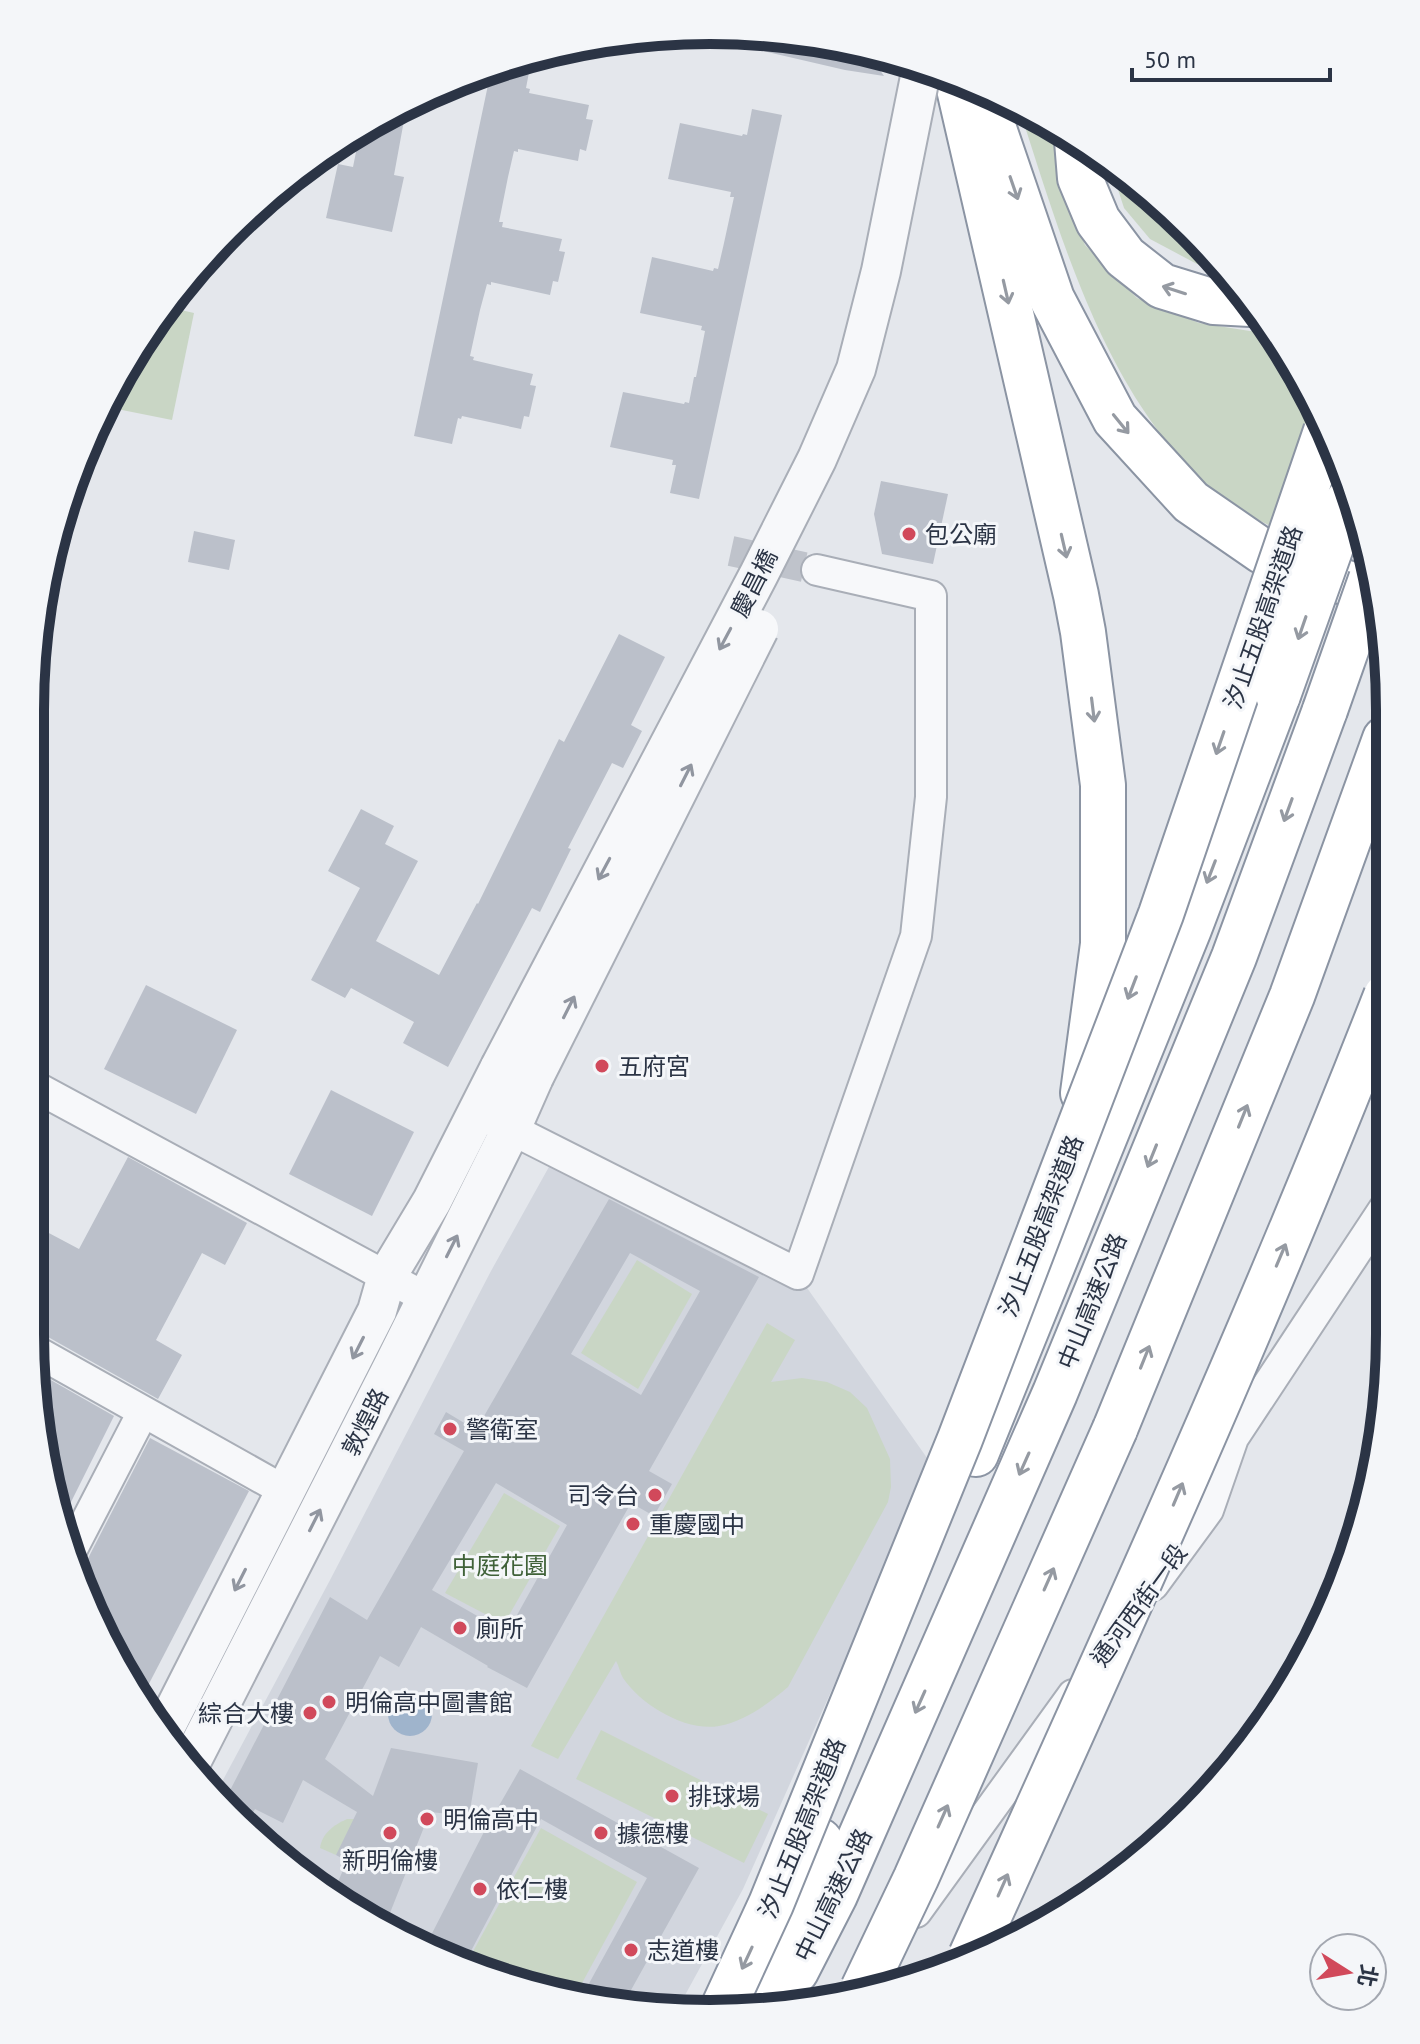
<svg xmlns="http://www.w3.org/2000/svg" width="1420" height="2044" viewBox="0 0 1420 2044" font-family="'PT Sans','Noto Sans TC',sans-serif">
	<rect width="100%" height="100%" fill="#e4e7ec"/>
	<polygon fill="#d2d6de" points="555,1156 805,1285 932,1465 743,1889 678,2008 621,2008 449,1962 262,1846 216,1793 329,1582 491,1271"/>
	<g fill="#c9d6c5">
		<path d="M1018 105 1054 127 1057 174 1085 245 1137 298 1199 323 1250 331 1267 330 1320 410 1322 415 1280 531C1266 523 1250 517 1237 508 1111 421 1063 243 1018 105Z"/>
		<polygon points="1112,163 1124,170 1221,261 1228,272 1197,264 1150,239 1124,208 1112,171"/>
		<polygon points="172,308 194,313 172,420 107,407 121,370"/>
		<polygon points="637,1260 692,1294 638,1389 581,1353"/>
		<path d="M767 1323 795 1340 771 1382 802 1378 827 1382 850 1392 867 1408 890 1459 891 1487 888 1502 788 1687C768 1704 745 1721 719 1726 686 1732 641 1705 623 1678 620 1673 619 1666 616 1661L558 1759 531 1746Z"/>
		<polygon points="504,1493 560,1526 504,1624 445,1593"/>
		<polygon points="601,1730 768,1814 744,1863 576,1779"/>
		<path d="M347 1819H359L336 1855 320 1848C322 1833 334 1825 347 1819Z"/>
		<polygon points="541,1828 637,1882 575,1996 465,1966"/>
	</g>
	<circle fill="#9fb4cc" cx="410" cy="1714" r="22"/>
	<g fill="#bbc0ca" fill-rule="evenodd">
		<polygon points="754,31 866,50 884,76 845,70 742,46 745,32"/>
		<polygon points="519,60 531,62 526,88 530,89 529,93 589,105 586,119 593,120 586,151 580,149 578,161 518,149 518,152 514,151 508,177 499,222 503,222 502,227 562,239 559,251 565,252 558,282 553,281 550,295 491,282 491,285 487,284 480,310 470,356 474,357 473,360 533,374 530,385 536,386 529,417 524,416 521,429 462,416 461,419 458,418 452,444 414,436 492,66"/>
		<polygon points="407,104 394,175 404,177 392,232 326,218 338,164 353,167 361,127 370,121"/>
		<polygon points="752,109 782,115 699,499 670,493 676,465 672,465 673,460 610,447 623,392 684,404 685,402 689,403 694,377 696,377 705,331 701,330 702,326 640,313 652,257 713,271 714,268 718,269 724,243 734,197 730,197 731,192 668,179 680,123 742,136 743,134 747,135"/>
		<polygon points="881,481 948,494 933,564 882,554 874,514"/>
		<polygon points="194,531 235,540 229,570 188,562"/>
		<polygon points="619,634 665,657 631,725 642,731 623,768 612,763 568,848 571,849 540,912 532,908 448,1067 403,1043 414,1022 351,988 345,998 311,980 360,888 328,871 361,809 394,826 385,844 418,861 376,941 439,975 477,903 478,904 559,739 564,742"/>
		<polygon points="146,985 237,1030 196,1114 104,1069"/>
		<polygon points="331,1090 414,1132 372,1216 289,1174"/>
		<polygon points="128,1157 247,1223 225,1265 202,1253 156,1340 182,1355 158,1399 41,1333 30,1331 30,1223 79,1249"/>
		<path d="M609 1199 759 1277 649 1471 672 1484 654 1516 631 1503 527 1688 487 1667 488 1666 421 1627 399 1667 380 1656 325 1759 373 1796 391 1748 478 1763 469 1816 430 1812 386 1923 334 1891 347 1861 336 1855 357 1812 303 1780 283 1823 255 1809 245 1826 224 1802 330 1597 367 1620 464 1451 434 1434 446 1412 476 1430ZM630 1253 700 1291 641 1395 571 1354ZM496 1483 567 1525 507 1633 432 1590Z"/>
		<polygon points="35,1371 114,1416 60,1524 53,1510"/>
		<polygon points="150,1438 249,1491 140,1701 81,1572"/>
		<polygon points="520,1769 699,1868 621,2008 581,1998 647,1878 541,1819 463,1966 449,1962 425,1947 485,1830"/>
	</g>
	<g fill="none" stroke-linecap="round" stroke-linejoin="round">
		<polyline stroke="#bfc3cb" stroke-width="30" stroke-dasharray="30 15" stroke-linecap="butt" points="731,551 817,570"/>
		<g stroke="#a9aeb7" stroke-width="34">
			<g id="minor">
				<polyline points="30,1084 426,1298"/>
				<polyline points="493,1120 798,1274 916,936 931,797 931,596 817,570"/>
				<polyline points="32,1349 285,1491"/>
				<polyline points="71,1551 143,1412"/>
				<polyline points="1153,1585 1208,1510 1233,1438 1388,1203"/>
				<polyline points="916,1912 1073,1695"/>
			</g>
		</g>
		<g stroke="#a9aeb7" stroke-width="42">
			<g id="tertiary">
				<polyline points="163,1732 377,1311 387,1276 432,1201 500,1067"/>
				<polyline points="190,1764 393,1366 511,1129 534,1077"/>
			</g>
		</g>
		<g stroke="#8b94a3" stroke-width="48">
			<g id="motorway">
				<polyline points="957,80 1076,595 1083,632 1103,785 1103,944 1083,1093"/>
				<polyline points="991,120 1052,299 1115,419 1191,502 1262,551 1376,594"/>
				<polyline points="1077,141 1080,178 1098,221 1125,257 1162,286 1214,302 1250,304"/>
				<polyline points="1115,1429 1292,996 1385,739"/>
				<polyline points="976,1454 1189,929 1278,695"/>
				<polyline points="796,1971 835,1895 1055,1393 1234,957 1325,710"/>
				<polyline points="767,2008 799,1893 820,1841"/>
			</g>
		</g>
		<use href="#minor" stroke="#f7f8fa" stroke-width="30"/>
		<use href="#tertiary" stroke="#f7f8fa" stroke-width="38"/>
		<use href="#motorway" stroke="#fff" stroke-width="44"/>
		<g stroke="#a9aeb7" stroke-width="42" stroke-linecap="butt">
			<g id="tertiary-bridge">
				<polyline points="500,1067 759,574 817,459 856,369 881,271 922,67"/>
				<polyline points="534,1077 759,629"/>
			</g>
		</g>
		<g stroke="#8b94a3" stroke-width="48" stroke-linecap="butt">
			<g id="motorway-bridge">
				<polyline points="1278,695 1347,502"/>
				<polyline points="1325,710 1371,579"/>
				<path d="M971 1956C1115 1638 1259 1321 1386 996"/>
				<polyline points="863,1989 916,1878 1115,1429"/>
				<polyline points="723,2008 771,1904 960,1439 1161,914 1326,431"/>
			</g>
		</g>
		<use href="#tertiary-bridge" stroke="#f7f8fa" stroke-width="38"/>
		<use href="#motorway-bridge" stroke="#fff" stroke-width="44"/>
	</g>
	<defs><path id="oneway-shaft" d="M-6 0H5M1.5-3L5.5 0L1.5 3" fill="none" stroke-width="1.6" stroke-linecap="round" stroke-linejoin="round" transform="scale(2)"/></defs>
	<g stroke="#959aa2">
		<use href="#oneway-shaft" transform="translate(1014 188) rotate(71)"/>
		<use href="#oneway-shaft" transform="translate(1174 290) rotate(-162)"/>
		<use href="#oneway-shaft" transform="translate(1006 292) rotate(77)"/>
		<use href="#oneway-shaft" transform="translate(1121 424) rotate(51)"/>
		<use href="#oneway-shaft" transform="translate(1064 546) rotate(77)"/>
		<use href="#oneway-shaft" transform="translate(1302 628) rotate(109)"/>
		<use href="#oneway-shaft" transform="translate(1093 710) rotate(83)"/>
		<use href="#oneway-shaft" transform="translate(1220 743) rotate(109)"/>
		<use href="#oneway-shaft" transform="translate(1288 810) rotate(110)"/>
		<use href="#oneway-shaft" transform="translate(1211 872) rotate(111)"/>
		<use href="#oneway-shaft" transform="translate(1132 988) rotate(111)"/>
		<use href="#oneway-shaft" transform="translate(1243 1116) rotate(-68)"/>
		<use href="#oneway-shaft" transform="translate(1152 1156) rotate(112)"/>
		<use href="#oneway-shaft" transform="translate(1281 1255) rotate(-67)"/>
		<use href="#oneway-shaft" transform="translate(1145 1357) rotate(-68)"/>
		<use href="#oneway-shaft" transform="translate(1024 1464) rotate(114)"/>
		<use href="#oneway-shaft" transform="translate(1178 1494) rotate(-67)"/>
		<use href="#oneway-shaft" transform="translate(1049 1579) rotate(-66)"/>
		<use href="#oneway-shaft" transform="translate(920 1702) rotate(114)"/>
		<use href="#oneway-shaft" transform="translate(943 1816) rotate(-66)"/>
		<use href="#oneway-shaft" transform="translate(1003 1885) rotate(-66)"/>
		<use href="#oneway-shaft" transform="translate(747 1958) rotate(115)"/>
	</g>
	<g stroke="#9196a0">
		<use href="#oneway-shaft" transform="translate(725 639) rotate(118)"/>
		<use href="#oneway-shaft" transform="translate(686 775) rotate(-63)"/>
		<use href="#oneway-shaft" transform="translate(604 869) rotate(118)"/>
		<use href="#oneway-shaft" transform="translate(569 1007) rotate(-63)"/>
		<use href="#oneway-shaft" transform="translate(452 1246) rotate(-63)"/>
		<use href="#oneway-shaft" transform="translate(358 1348) rotate(117)"/>
		<use href="#oneway-shaft" transform="translate(315 1520) rotate(-63)"/>
		<use href="#oneway-shaft" transform="translate(240 1580) rotate(117)"/>
	</g>
	<g fill="#d1495b" stroke="#f4f6f9" stroke-width="3">
		<circle cx="909" cy="534" r="8"/>
		<circle cx="602" cy="1066" r="8"/>
		<circle cx="450" cy="1429" r="8"/>
		<circle cx="655" cy="1495" r="8"/>
		<circle cx="633" cy="1524" r="8"/>
		<circle cx="460" cy="1628" r="8"/>
		<circle cx="329" cy="1702" r="8"/>
		<circle cx="310" cy="1713" r="8"/>
		<circle cx="672" cy="1796" r="8"/>
		<circle cx="427" cy="1819" r="8"/>
		<circle cx="390" cy="1833" r="8"/>
		<circle cx="601" cy="1833" r="8"/>
		<circle cx="480" cy="1889" r="8"/>
		<circle cx="631" cy="1950" r="8"/>
	</g>
	<g text-anchor="middle" dominant-baseline="central" stroke-width="6" stroke-linejoin="round" paint-order="stroke">
		<g font-size="24" fill="#2b3445" stroke="#f4f6f9" text-anchor="start">
			<text x="925" y="534">包公廟</text>
			<text x="618" y="1066">五府宮</text>
			<text x="466" y="1429">警衛室</text>
			<text x="639" y="1495" text-anchor="end">司令台</text>
			<text x="649" y="1524">重慶國中</text>
			<text x="476" y="1628">廁所</text>
			<text x="345" y="1702">明倫高中圖書館</text>
			<text x="294" y="1713" text-anchor="end">綜合大樓</text>
			<text x="688" y="1796">排球場</text>
			<text x="443" y="1819">明倫高中</text>
			<text x="617" y="1833">據德樓</text>
			<text x="390" y="1860" text-anchor="middle">新明倫樓</text>
			<text x="496" y="1889">依仁樓</text>
			<text x="647" y="1950">志道樓</text>
		</g>
		<g font-size="24" fill="#2b3445" stroke="#f4f6f9">
			<text transform="translate(754 583) rotate(-63)">慶昌橋</text>
			<text transform="translate(1263 617) rotate(-71)">汐止五股高架道路</text>
			<text transform="translate(1041 1226) rotate(-69)">汐止五股高架道路</text>
			<text transform="translate(1092 1301) rotate(-68)">中山高速公路</text>
			<text transform="translate(365 1422) rotate(-63)">敦煌路</text>
			<text transform="translate(1139 1605) rotate(-54)">通河西街一段</text>
			<text transform="translate(802 1828) rotate(-68)">汐止五股高架道路</text>
			<text transform="translate(833 1895) rotate(-64)">中山高速公路</text>
		</g>
		<g font-size="24" fill="#3f6138" stroke="#f4f6f9">
			<text x="500" y="1565">中庭花園</text>
		</g>
	</g>
	<path d="M0 0H1420V2044H0ZM710 44H710A666 666 0 0 1 1376 710V1334A666 666 0 0 1 710 2000H710A666 666 0 0 1 44 1334V710A666 666 0 0 1 710 44Z" fill="#f4f6f9" fill-rule="evenodd"/>
	<path fill="none" stroke="#2b3445" stroke-width="10" d="M710 44H710A666 666 0 0 1 1376 710V1334A666 666 0 0 1 710 2000H710A666 666 0 0 1 44 1334V710A666 666 0 0 1 710 44Z"/>
	<g transform="translate(1348 1972) rotate(101)"><circle r="38" fill="#f4f6f9" stroke="#a4a8b1" stroke-width="2"/>
	<path d="M0-6L14 30L0 20L-14 30Z" fill="#d1495b"/>
	<text y="-12" font-size="22" font-weight="bold" text-anchor="middle" fill="#2b3445">北</text>
	</g>
	<path d="M1132 68v12h198v-12" fill="none" stroke="#2b3445" stroke-width="4"/>
	<text x="1144" y="68" font-size="24" fill="#2b3445" stroke="#f4f6f9" stroke-width="6" paint-order="stroke">50 m</text>
</svg>
